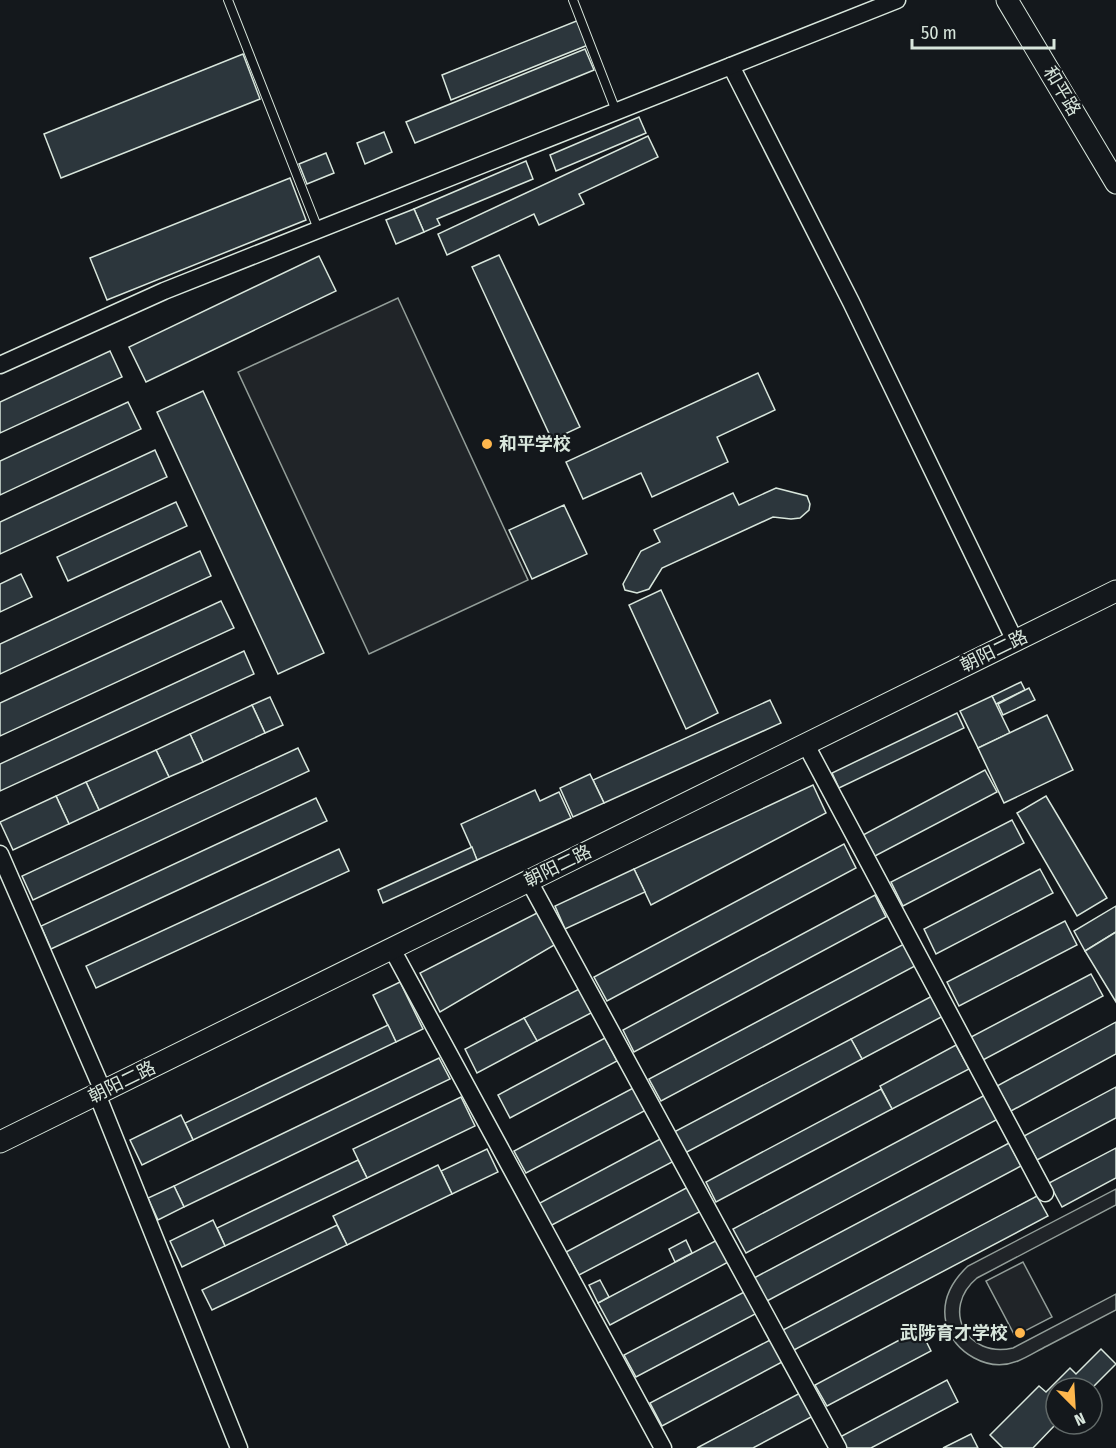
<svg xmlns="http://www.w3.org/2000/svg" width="1116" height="1448" viewBox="0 0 1116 1448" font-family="'Fira Sans Condensed','Noto Sans SC',sans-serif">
	<rect width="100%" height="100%" fill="#14181c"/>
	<g fill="#202428" stroke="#939e99" stroke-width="1.5">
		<polygon points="398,298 528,580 369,654 238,372"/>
		<path d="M1116 1189V1205L977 1278C940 1309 967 1359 1013 1348L1116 1294V1310C1093 1322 1070 1334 1047 1346 1037 1351 1028 1357 1018 1361 988 1373 954 1353 946 1323 941 1300 952 1281 968 1266Z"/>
		<polygon points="1023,1262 1052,1317 1015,1336 986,1281"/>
	</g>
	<g fill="#2c363c" stroke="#d8e6dc" stroke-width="1.5">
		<polygon points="579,20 588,45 451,100 442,75"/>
		<polygon points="585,49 594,70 415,143 406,122"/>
		<polygon points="243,54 260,99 61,178 44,134"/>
		<polygon points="639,117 646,133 556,171 550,155"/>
		<polygon points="384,132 392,152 365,164 357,143"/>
		<polygon points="648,136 658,157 579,194 584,204 539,225 534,214 447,255 438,234"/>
		<polygon points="326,153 334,173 307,184 299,164"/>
		<polygon points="526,161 533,179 437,219 440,225 424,232 414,209"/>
		<polygon points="290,178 306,220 107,300 90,258"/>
		<polygon points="414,209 424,232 396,244 386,220"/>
		<polygon points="499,255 580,427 552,440 472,267"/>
		<polygon points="319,256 336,291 146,382 129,347"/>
		<polygon points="110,351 122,377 0,433 0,402"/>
		<polygon points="758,373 775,410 717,437 728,462 652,497 641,473 583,499 566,462"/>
		<polygon points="203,391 324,653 278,674 157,412"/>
		<polygon points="128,402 141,429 0,495 0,461"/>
		<polygon points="155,450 167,477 0,554 0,522"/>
		<polygon points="776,488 807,496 810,504 809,510 800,518 791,519 773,517 662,568 649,589 637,593 625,590 623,584 641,551 660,542 654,530 733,493 739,505"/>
		<polygon points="176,502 187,526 68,581 57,557"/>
		<polygon points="564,505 587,554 532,579 509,530"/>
		<polygon points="200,551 211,576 0,674 0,644"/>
		<polygon points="21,574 32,597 0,612 0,584"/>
		<polygon points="661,590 718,713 686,729 629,605"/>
		<polygon points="221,601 234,628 0,736 0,703"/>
		<polygon points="244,651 254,674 0,791 0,764"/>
		<polygon points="1021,682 1025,690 996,704 992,696"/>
		<polygon points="1029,688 1035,700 1003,715 998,704"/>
		<polygon points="992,696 1010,733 978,748 960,711"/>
		<polygon points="270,697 283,725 265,733 252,705"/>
		<polygon points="770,700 781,723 604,803 593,780"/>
		<polygon points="252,705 265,733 203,762 190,734"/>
		<polygon points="957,713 964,728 839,788 832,773"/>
		<polygon points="1047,715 1073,770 1004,803 978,748"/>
		<polygon points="190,734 203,762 169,777 156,750"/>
		<polygon points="298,748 309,771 33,900 22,876"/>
		<polygon points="156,750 169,777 99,810 86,782"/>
		<polygon points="985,770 997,792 875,856 863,835"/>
		<polygon points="590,774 604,803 573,817 560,788"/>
		<polygon points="86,782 99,810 69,824 56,796"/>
		<polygon points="813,785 826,813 651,905 634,869"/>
		<polygon points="535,790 540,801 559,792 571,818 477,860 461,824"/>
		<polygon points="56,796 69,824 13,850 0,822"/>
		<polygon points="1046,796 1107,898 1077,916 1017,813"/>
		<polygon points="316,798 327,821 51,949 41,926"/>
		<polygon points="1012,820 1024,843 903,906 891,882"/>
		<polygon points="844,844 856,868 607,1001 594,977"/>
		<polygon points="472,847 477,860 383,903 378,890"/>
		<polygon points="339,849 349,871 96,988 86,966"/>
		<polygon points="634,869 645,892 565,929 555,906"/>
		<polygon points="1040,869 1053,893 936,954 924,929"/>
		<polygon points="875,895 886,917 634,1052 623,1030"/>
		<polygon points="1116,906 1116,932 1085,951 1074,931"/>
		<polygon points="539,912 556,944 440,1012 420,973"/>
		<polygon points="1065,921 1077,945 959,1006 947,982"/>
		<polygon points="1116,932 1116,1002 1085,951"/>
		<polygon points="904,944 915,966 661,1101 649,1079"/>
		<polygon points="1091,974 1103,996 983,1060 971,1037"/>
		<polygon points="400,982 423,1029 396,1042 373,995"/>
		<polygon points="581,988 593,1012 537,1041 524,1018"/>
		<polygon points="934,995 945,1015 862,1059 851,1039"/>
		<polygon points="524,1018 537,1041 477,1073 465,1049"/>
		<polygon points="1116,1022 1116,1054 1011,1111 997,1086"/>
		<polygon points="388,1025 396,1042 193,1140 185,1123"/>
		<polygon points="605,1038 617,1061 510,1118 498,1095"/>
		<polygon points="851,1039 862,1059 685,1153 674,1132"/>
		<polygon points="956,1045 969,1069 892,1109 880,1086"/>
		<polygon points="439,1058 450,1079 184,1207 174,1186"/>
		<polygon points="637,1086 648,1109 526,1173 514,1151"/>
		<polygon points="1116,1087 1116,1118 1037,1160 1024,1136"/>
		<polygon points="881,1089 892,1109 716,1202 706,1182"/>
		<polygon points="985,1095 998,1119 746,1253 733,1229"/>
		<polygon points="461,1097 475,1126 367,1178 353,1149"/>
		<polygon points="181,1115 193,1140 142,1165 130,1140"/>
		<polygon points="664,1137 676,1160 550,1226 538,1204"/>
		<polygon points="1009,1143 1021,1166 767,1301 754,1278"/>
		<polygon points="1116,1148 1116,1178 1062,1207 1049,1183"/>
		<polygon points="487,1149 498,1172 452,1194 441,1171"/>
		<polygon points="358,1160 367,1178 225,1246 217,1228"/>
		<polygon points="438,1165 452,1194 347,1245 333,1216"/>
		<polygon points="174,1186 184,1207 158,1220 148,1198"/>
		<polygon points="690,1186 703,1210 579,1275 566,1252"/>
		<polygon points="1037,1196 1048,1216 794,1350 783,1330"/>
		<polygon points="213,1220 225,1246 182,1267 170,1241"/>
		<polygon points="337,1225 347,1245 212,1310 202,1290"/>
		<polygon points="721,1238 732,1260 610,1325 598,1303"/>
		<polygon points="686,1240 692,1253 675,1262 669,1249"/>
		<polygon points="600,1280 609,1297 598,1303 589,1285"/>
		<polygon points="748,1290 759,1312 636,1377 624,1355"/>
		<polygon points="920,1329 931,1351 827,1406 815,1385"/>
		<polygon points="772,1339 784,1361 662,1426 650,1403"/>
		<polygon points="1101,1349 1116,1364 1092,1388 1056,1388 1056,1424 1033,1448 1003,1448 990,1435 1039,1386 1046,1392 1070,1368 1076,1374"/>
		<polygon points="947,1380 958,1402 871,1448 846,1448 840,1437"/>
		<polygon points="802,1392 815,1415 753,1448 697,1448"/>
		<polygon points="971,1434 978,1448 943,1448"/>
	</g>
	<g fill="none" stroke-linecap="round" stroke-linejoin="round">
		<g stroke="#d8e6dc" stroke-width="10">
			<g id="service">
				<polyline points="228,0 318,229"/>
				<polyline points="573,0 616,111"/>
			</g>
		</g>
		<g stroke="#d8e6dc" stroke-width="19">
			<g id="minor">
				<polyline points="731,66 851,302 1015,641"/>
				<polyline points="0,365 164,291 897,0"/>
				<polyline points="805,743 1045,1193"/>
				<polyline points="0,854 103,1091"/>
				<polyline points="529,881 838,1448"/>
				<polyline points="392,949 663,1448"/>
				<polyline points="97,1094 239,1448"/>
			</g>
		</g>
		<g stroke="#d8e6dc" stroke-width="23">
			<g id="tertiary">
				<polyline points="1007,0 1116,183"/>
				<polyline points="0,1142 1116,591"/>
			</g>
		</g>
		<use href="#service" stroke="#14181c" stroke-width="8"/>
		<use href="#minor" stroke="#14181c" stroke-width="16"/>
		<use href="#tertiary" stroke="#14181c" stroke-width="21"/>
	</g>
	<g fill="#ffb74d" stroke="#14181c" stroke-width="2">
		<circle cx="487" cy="444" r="6"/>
		<circle cx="1020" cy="1333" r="6"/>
	</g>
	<g text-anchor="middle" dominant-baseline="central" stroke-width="4.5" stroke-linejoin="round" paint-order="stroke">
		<g font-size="18" fill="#d8e6dc" stroke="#14181c">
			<text transform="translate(1062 91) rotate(59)">和平路</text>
			<text transform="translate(994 651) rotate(-26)">朝阳二路</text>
			<text transform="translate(558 866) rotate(-26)">朝阳二路</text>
			<text transform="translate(122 1082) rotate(-26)">朝阳二路</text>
		</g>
		<g font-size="18" font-weight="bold" fill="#d8e6dc" stroke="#14181c" text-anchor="start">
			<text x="499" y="444">和平学校</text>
			<text x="1008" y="1333" text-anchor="end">武陟育才学校</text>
		</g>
	</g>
	<g transform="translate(1074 1406) rotate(156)"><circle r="28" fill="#14181c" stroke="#626a69" stroke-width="1.5"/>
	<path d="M0-4.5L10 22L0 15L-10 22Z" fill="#ffb74d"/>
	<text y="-9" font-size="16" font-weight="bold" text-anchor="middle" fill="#d8e6dc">N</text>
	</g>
	<path d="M912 39v9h142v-9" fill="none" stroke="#d8e6dc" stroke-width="3"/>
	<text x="921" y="39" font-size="18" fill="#d8e6dc" stroke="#14181c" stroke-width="4.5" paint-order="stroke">50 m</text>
</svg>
